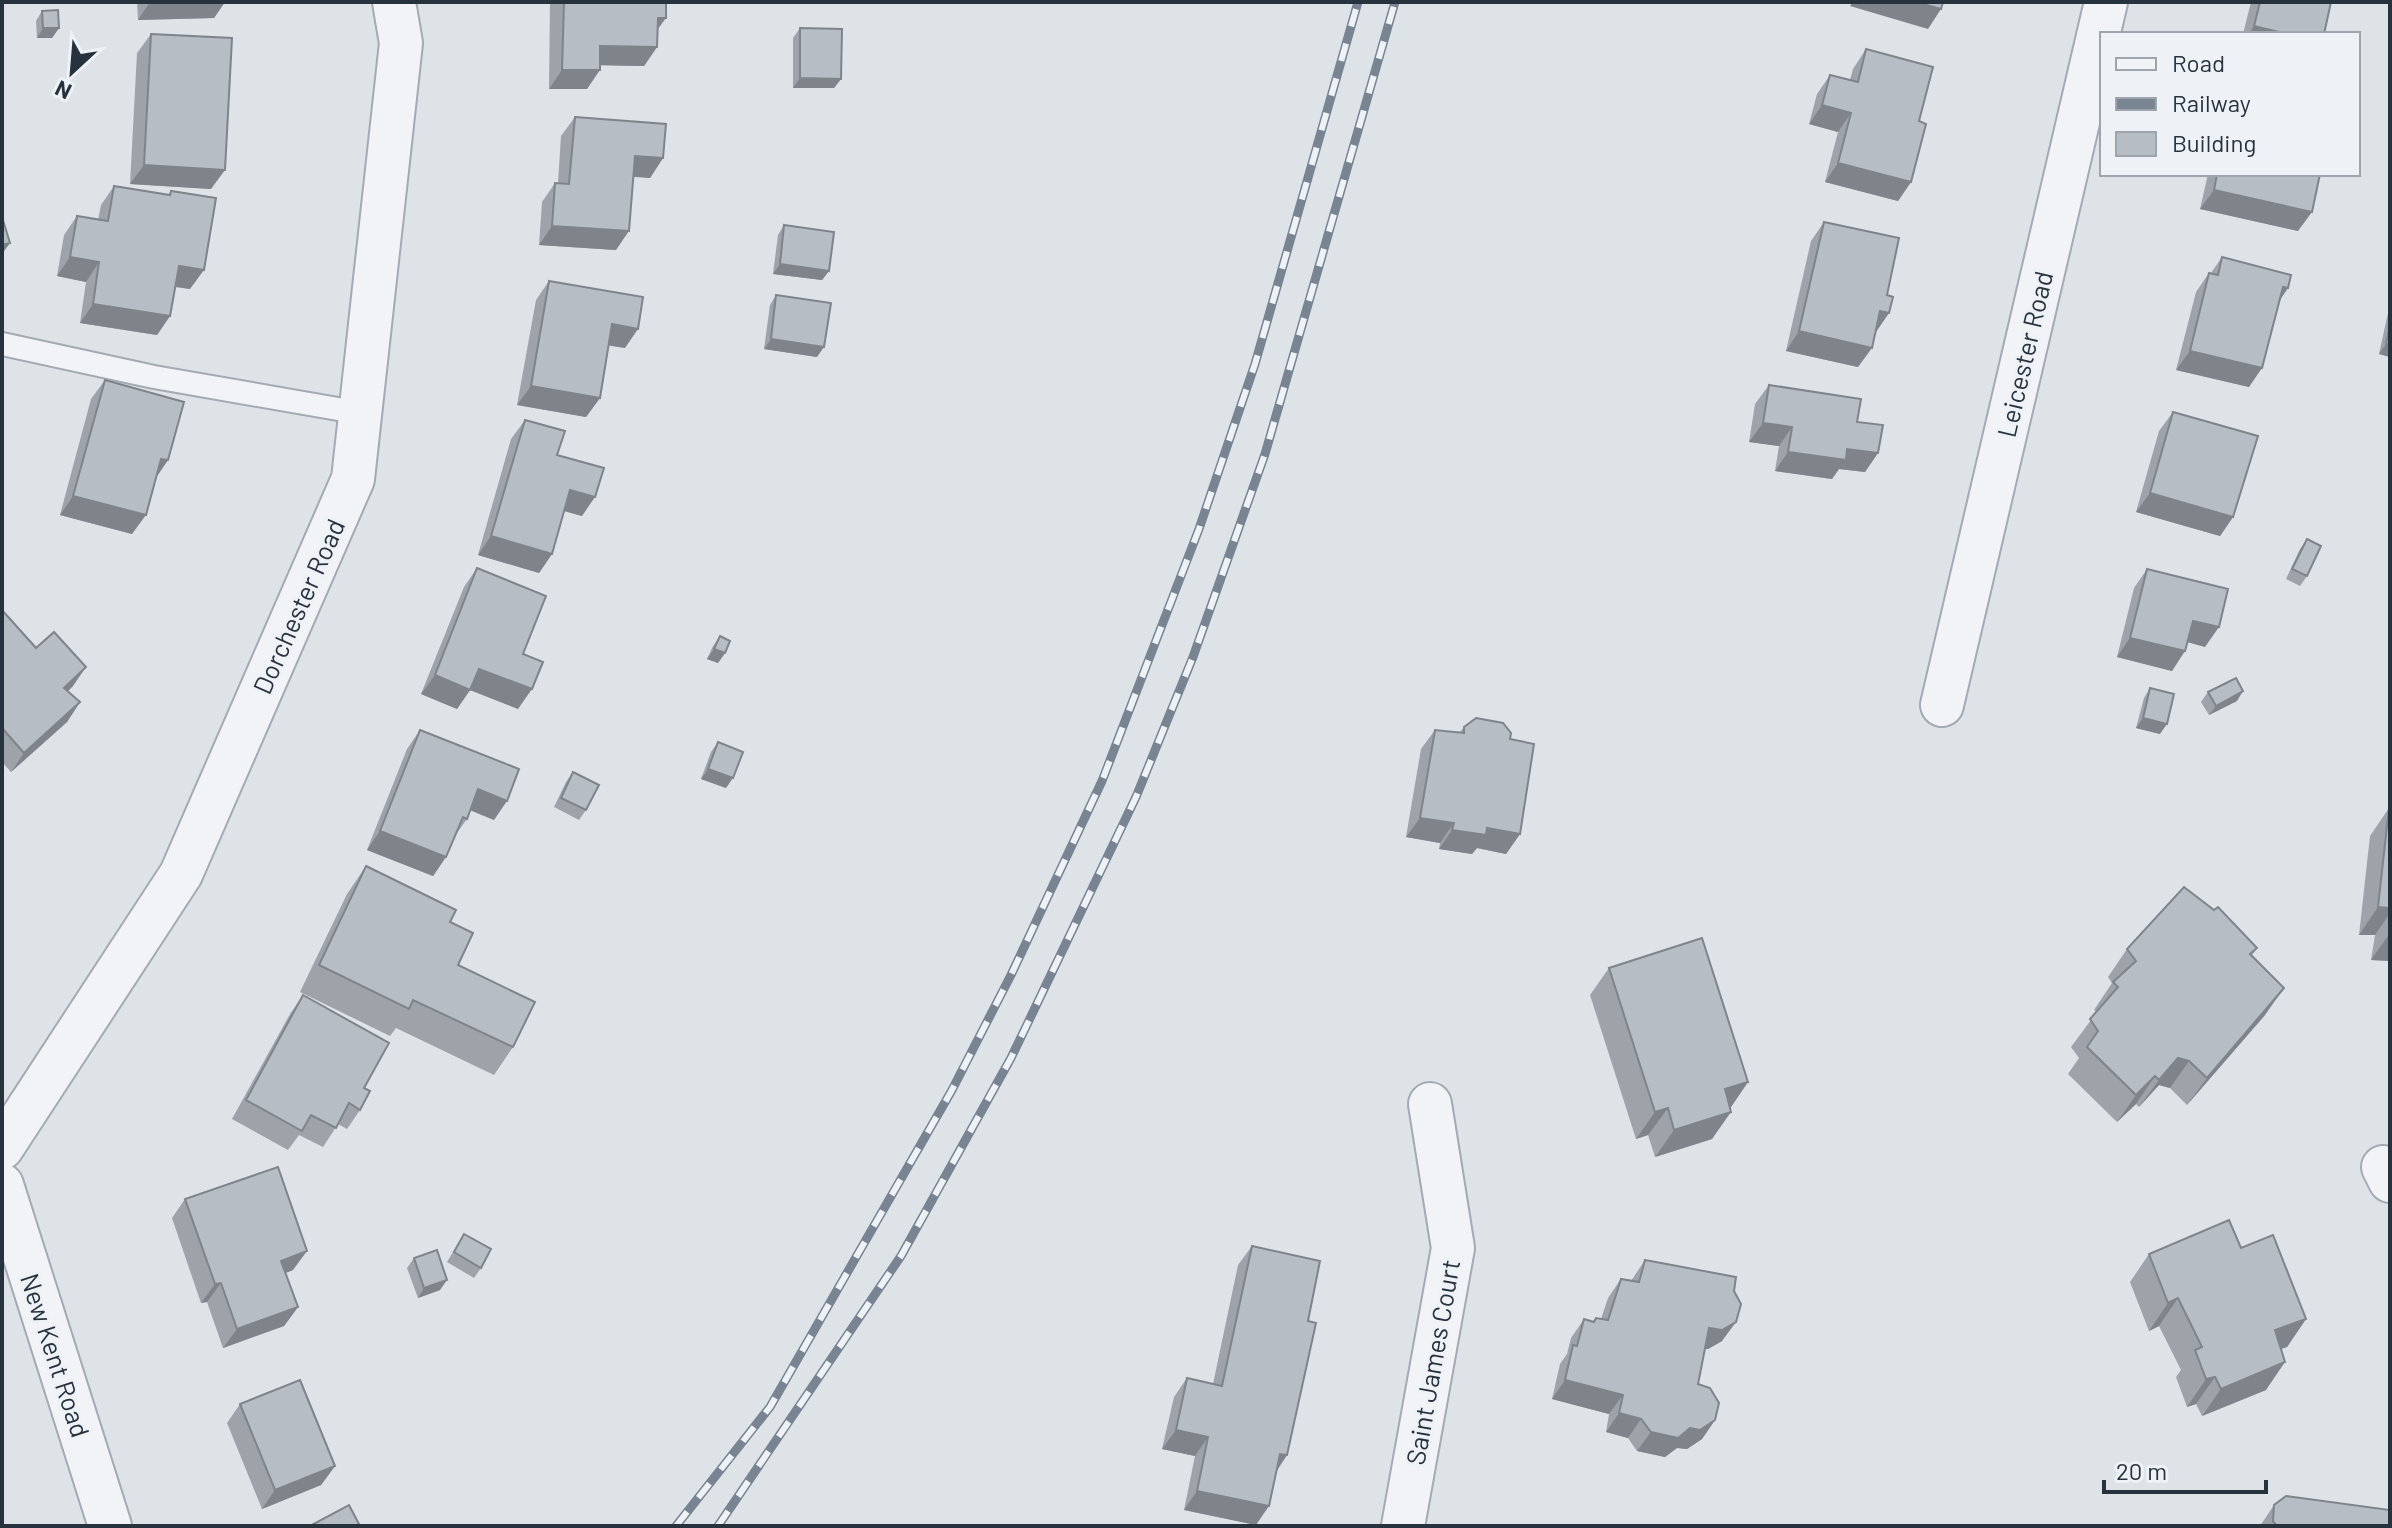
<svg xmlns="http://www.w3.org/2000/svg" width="2392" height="1528" viewBox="0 0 2392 1528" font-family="Barlow,sans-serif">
	<rect width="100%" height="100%" fill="#dee3e8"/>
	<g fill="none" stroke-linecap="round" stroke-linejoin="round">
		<g stroke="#a3aab2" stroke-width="26">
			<polyline id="lane" points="2,344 154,377 361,413"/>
		</g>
		<g stroke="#a3aab2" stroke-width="46">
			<g id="street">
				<polyline points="1942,705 2106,2"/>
				<polyline points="2,1148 181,874 353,479 401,43 394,2"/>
				<polyline points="2383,1167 2390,1181"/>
				<polyline points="2,1185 110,1526"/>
				<polyline points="1403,1526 1453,1248 1430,1104"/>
			</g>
		</g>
		<use href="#lane" stroke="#f1f3f6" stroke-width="22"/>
		<use href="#street" stroke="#f1f3f6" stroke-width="42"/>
		<g stroke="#788492" stroke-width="9">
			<g id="rail">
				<polyline points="676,1526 770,1407 952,1090 1011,975 1102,781 1199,529 1255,364 1358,2"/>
				<polyline points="718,1526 901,1256 1011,1058 1136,797 1193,657 1265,454 1395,2"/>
			</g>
		</g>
		<use href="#rail" stroke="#eef2f6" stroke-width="6" stroke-dasharray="18" stroke-linecap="butt"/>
	</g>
	<g fill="#9da3a9">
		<polygon points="137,2 225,2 214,18 138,20"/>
		<polygon points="550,2 666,2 657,30 657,47 644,66 600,65 587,89 549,89"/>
		<polygon points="2251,2 2331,2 2324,34 2243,34"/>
		<polygon points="42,11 59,28 52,38 37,38 36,21"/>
		<polygon points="800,28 841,79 834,88 793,88 793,38"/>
		<polygon points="151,34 211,189 130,184 137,53"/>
		<polygon points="1866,49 1919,121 1911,182 1898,201 1825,182 1838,132 1809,124 1817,94 1830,75 1850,80 1853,69"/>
		<polygon points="575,117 663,158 650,178 633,176 616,250 539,245 542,202 555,183 558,183 561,136"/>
		<polygon points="2208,174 2320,174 2298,231 2200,209"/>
		<polygon points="114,186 168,195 171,191 190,289 175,287 170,316 157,335 80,323 86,282 57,276 64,235 77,216 98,220 101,205"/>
		<polygon points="1824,222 1887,295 1889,313 1875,332 1858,367 1786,351 1811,241"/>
		<polygon points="784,225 829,271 822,280 773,274 778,235"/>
		<polygon points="2222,257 2288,288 2280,300 2249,387 2176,370 2196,292 2209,273 2211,273"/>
		<polygon points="549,281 625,348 609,345 600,398 586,417 517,405 536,300"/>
		<polygon points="776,295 817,357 764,349 770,305"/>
		<polygon points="2390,304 2390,357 2379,354"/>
		<polygon points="105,380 168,460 157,476 132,534 60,515 91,399"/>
		<polygon points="1769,385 1857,422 1878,453 1865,472 1839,469 1832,479 1775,471 1779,446 1749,442 1755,404"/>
		<polygon points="2173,412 2233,517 2220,536 2136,512 2159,431"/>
		<polygon points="525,420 557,455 582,516 564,511 552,554 539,573 478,555 511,439"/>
		<polygon points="2307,539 2307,576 2300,586 2286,579 2300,549"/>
		<polygon points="477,568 523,654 518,709 470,690 457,709 421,694 464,587"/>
		<polygon points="2147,569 2205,647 2188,642 2172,671 2117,657 2134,588"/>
		<polygon points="2,610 73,686 68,691 80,702 67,722 11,772 2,762"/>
		<polygon points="720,636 725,653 718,663 707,659 713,646"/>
		<polygon points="2150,688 2160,734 2136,728 2144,698"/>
		<polygon points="2208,692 2237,701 2209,715 2201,702"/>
		<polygon points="1464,727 1510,739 1520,834 1506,854 1477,848 1472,854 1439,849 1440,843 1406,837 1421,749 1435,730 1460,732"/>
		<polygon points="420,730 494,820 470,810 467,819 454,837 446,857 433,876 367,850 407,749"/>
		<polygon points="718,742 726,788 701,779 711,752"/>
		<polygon points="573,772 586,810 579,820 554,807 566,782"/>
		<polygon points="2389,808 2390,808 2390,961 2371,960 2375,935 2359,935 2370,836"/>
		<polygon points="366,866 450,922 458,965 513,1047 494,1075 396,1028 390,1036 300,992 347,894"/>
		<polygon points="2257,948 2252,955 2265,1015 2187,1105 2170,1088 2159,1085 2139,1107 2136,1104 2117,1122 2068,1074 2079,1058 2071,1047 2097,1012 2094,1010 2112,983 2108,977 2127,949"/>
		<polygon points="1609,968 1748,1082 1730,1108 1712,1139 1655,1157 1648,1135 1636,1139 1590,995"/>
		<polygon points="303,995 364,1088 360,1110 347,1129 338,1124 323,1147 299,1135 288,1150 232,1119 290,1014"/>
		<polygon points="185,1199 293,1270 285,1273 298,1307 284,1326 223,1348 207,1302 201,1303 172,1218"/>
		<polygon points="464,1234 481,1268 474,1278 447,1262"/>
		<polygon points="1252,1246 1308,1321 1287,1455 1277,1471 1256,1525 1184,1510 1195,1456 1162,1449 1174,1397 1187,1378 1213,1384 1238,1265"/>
		<polygon points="2241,1248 2306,1319 2287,1347 2281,1349 2266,1390 2202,1416 2196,1404 2187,1407 2176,1377 2181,1370 2159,1326 2149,1331 2130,1282 2149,1254"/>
		<polygon points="414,1258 440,1290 418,1298 407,1268"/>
		<polygon points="1645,1260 1722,1341 1708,1349 1705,1349 1698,1384 1715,1420 1702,1439 1687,1449 1677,1448 1665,1457 1637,1451 1628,1438 1606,1432 1609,1414 1552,1399 1560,1364 1567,1354 1571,1338 1584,1319 1593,1322 1596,1318 1601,1319 1608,1298 1621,1279 1631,1281"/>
		<polygon points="240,1404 335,1466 321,1485 262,1509 227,1423"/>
		<polygon points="2274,1505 2390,1526 2260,1526"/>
	</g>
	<g fill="#7f848a">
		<polygon points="150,2 225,2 214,18 138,20"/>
		<polygon points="1853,2 1916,2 1941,9 1928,29 1850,6"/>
		<polygon points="658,18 666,18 652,37"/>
		<polygon points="2254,26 2287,34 2249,34"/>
		<polygon points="43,28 59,28 52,38 37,38"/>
		<polygon points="600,46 657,47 644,66 586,65"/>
		<polygon points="562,70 600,70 587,89 549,89"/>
		<polygon points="800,78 841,79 834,88 793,88"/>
		<polygon points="1822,105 1851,113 1838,132 1809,124"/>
		<polygon points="635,156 663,158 650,178 621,176"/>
		<polygon points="1838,163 1911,182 1898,201 1825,182"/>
		<polygon points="144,165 225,170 211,189 130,184"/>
		<polygon points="2214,190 2312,212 2298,231 2200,209"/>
		<polygon points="552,226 629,231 616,250 539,245"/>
		<polygon points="10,243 2,254 2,245"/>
		<polygon points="70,257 99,262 86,282 57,276"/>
		<polygon points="780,264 829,271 822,280 773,274"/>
		<polygon points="179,266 204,270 190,289 165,285"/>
		<polygon points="2283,287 2288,288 2275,307"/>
		<polygon points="93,304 170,316 157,335 80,323"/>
		<polygon points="1880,311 1889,313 1876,332 1866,330"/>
		<polygon points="612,324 638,329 625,348 599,344"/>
		<polygon points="1799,331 1872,348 1858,367 1786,351"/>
		<polygon points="771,339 824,347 817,357 764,349"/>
		<polygon points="2386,344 2390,345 2390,357 2379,354"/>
		<polygon points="2190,351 2262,368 2249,387 2176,370"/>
		<polygon points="531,386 600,398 586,417 517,405"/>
		<polygon points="1763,423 1792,427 1779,446 1749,442"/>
		<polygon points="1847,449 1878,453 1865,472 1839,469 1832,479 1775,471 1788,452"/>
		<polygon points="161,459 168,460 155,479"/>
		<polygon points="570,490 595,497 582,516 557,509"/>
		<polygon points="2150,493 2233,517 2220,536 2136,512"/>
		<polygon points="73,496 146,515 132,534 60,515"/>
		<polygon points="491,536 552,554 539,573 478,555"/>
		<polygon points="2193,621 2219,627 2205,647 2180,640"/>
		<polygon points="2130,638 2185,651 2172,671 2117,657"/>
		<polygon points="714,649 725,653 718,663 707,659"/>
		<polygon points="86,667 73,686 51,707 64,688"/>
		<polygon points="479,669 532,689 518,709 470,690 457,709 421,694 435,675"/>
		<polygon points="2243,691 2237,701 2209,715 2216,706"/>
		<polygon points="80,702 67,722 11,772 24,753"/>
		<polygon points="2143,718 2167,724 2160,734 2136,728"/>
		<polygon points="708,769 733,778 726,788 701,779"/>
		<polygon points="478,789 507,801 494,820 465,808"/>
		<polygon points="1420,818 1454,823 1440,843 1406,837"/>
		<polygon points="1487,828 1520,834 1506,854 1477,848 1472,854 1439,849 1452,830"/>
		<polygon points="380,831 446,857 433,876 367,850"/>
		<polygon points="2378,907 2390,908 2390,913 2375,935 2359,935"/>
		<polygon points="2390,933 2390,961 2371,960"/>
		<polygon points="2284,988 2265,1015 2187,1105 2207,1078"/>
		<polygon points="2178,1058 2189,1061 2170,1088 2159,1085 2139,1107 2159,1080"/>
		<polygon points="2155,1076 2136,1104 2117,1122 2136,1095"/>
		<polygon points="1748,1082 1729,1110 1725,1089"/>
		<polygon points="1668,1108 1648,1135 1636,1139 1655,1112"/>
		<polygon points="1731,1112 1712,1139 1655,1157 1674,1130"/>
		<polygon points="307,1251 293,1270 268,1280 281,1261"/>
		<polygon points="447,1280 440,1290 418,1298 424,1288"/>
		<polygon points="221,1283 207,1302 201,1303 215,1284"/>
		<polygon points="2178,1298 2159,1326 2149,1331 2168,1303"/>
		<polygon points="298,1307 284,1326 223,1348 237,1329"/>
		<polygon points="2306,1319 2287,1347 2256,1357 2275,1330"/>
		<polygon points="1736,1322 1722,1341 1708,1349 1696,1347 1709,1328"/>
		<polygon points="2285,1362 2266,1390 2202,1416 2221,1389"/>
		<polygon points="2215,1377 2196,1404 2187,1407 2206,1379"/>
		<polygon points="1565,1380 1623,1395 1609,1414 1552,1399"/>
		<polygon points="1619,1413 1641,1419 1628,1438 1606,1432"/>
		<polygon points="1715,1420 1702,1439 1687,1449 1677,1448 1665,1457 1637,1451 1651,1432 1690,1428"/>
		<polygon points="1176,1430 1208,1437 1195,1456 1162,1449"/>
		<polygon points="1280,1454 1287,1455 1274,1474"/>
		<polygon points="335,1466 321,1485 262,1509 275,1490"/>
		<polygon points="1197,1491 1269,1506 1256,1525 1184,1510"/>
	</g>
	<g fill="#b6bdc5" stroke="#7f848a" stroke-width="2">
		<polygon points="564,2 666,2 666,18 658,18 657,47 600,46 600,70 562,70"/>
		<polygon points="1916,2 1943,2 1941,9"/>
		<polygon points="2260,2 2331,2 2324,34 2287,34 2254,26"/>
		<polygon points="58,10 59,28 43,28 42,11"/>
		<polygon points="800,28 842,29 841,79 800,78"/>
		<polygon points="151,34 232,38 225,170 144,165"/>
		<polygon points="1866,49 1933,67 1919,121 1926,124 1911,182 1838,163 1851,113 1822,105 1830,75 1858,82"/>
		<polygon points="575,117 666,124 663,158 635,156 629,231 552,226 555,183 569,184"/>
		<polygon points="2217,174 2320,174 2312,212 2214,190"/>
		<polygon points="114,186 170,195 171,191 216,198 204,270 179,266 170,316 93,304 99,262 70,257 77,216 108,221"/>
		<polygon points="2,217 10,243 2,245"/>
		<polygon points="1824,222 1899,238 1887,295 1893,297 1889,313 1880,311 1872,348 1799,331"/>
		<polygon points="784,225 834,232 829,271 780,264"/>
		<polygon points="2222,257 2291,275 2288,288 2283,287 2262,368 2190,351 2209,273 2218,275"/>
		<polygon points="549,281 643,297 638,329 612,324 600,398 531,386"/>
		<polygon points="776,295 831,303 824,347 771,339"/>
		<polygon points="2390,326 2390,345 2386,344"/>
		<polygon points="105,380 184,402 168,460 161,459 146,515 73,496"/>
		<polygon points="1769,385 1861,399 1857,422 1883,425 1878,453 1847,449 1846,460 1788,452 1792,427 1763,423"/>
		<polygon points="2173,412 2258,436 2233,517 2150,493"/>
		<polygon points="525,420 565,431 557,455 604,468 595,497 570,490 552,554 491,536"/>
		<polygon points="2307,539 2321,546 2307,576 2292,569"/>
		<polygon points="477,568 546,596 523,654 543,662 532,689 479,669 470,690 435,675"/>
		<polygon points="2147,569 2228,589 2219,627 2193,621 2185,651 2130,638"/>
		<polygon points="2,610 36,648 54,632 86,667 64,688 80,702 24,753 2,728"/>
		<polygon points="720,636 730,641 725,653 714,649"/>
		<polygon points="2236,678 2243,691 2216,706 2208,692"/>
		<polygon points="2150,688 2174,694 2167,724 2143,718"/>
		<polygon points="1476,718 1503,723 1511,733 1510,739 1534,744 1520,834 1487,828 1486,835 1452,830 1454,823 1420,818 1435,730 1464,733 1464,727"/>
		<polygon points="420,730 519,769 507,801 478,789 467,819 463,817 446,857 380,831"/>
		<polygon points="718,742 743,752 733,778 708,769"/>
		<polygon points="573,772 599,785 586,810 561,798"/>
		<polygon points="2389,808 2390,908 2378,907"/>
		<polygon points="366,866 456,910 450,922 473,933 458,965 535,1002 513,1047 413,1000 409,1009 319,965"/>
		<polygon points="2184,887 2214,910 2218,907 2257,948 2250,954 2284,988 2207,1078 2189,1061 2178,1058 2159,1080 2155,1076 2136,1095 2087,1047 2098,1031 2090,1019 2118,987 2113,982 2136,961 2127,949"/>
		<polygon points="1702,938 1748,1082 1725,1089 1731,1112 1674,1130 1668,1108 1655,1112 1609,968"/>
		<polygon points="303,995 389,1043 364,1088 370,1091 360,1110 349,1103 336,1128 311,1115 302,1131 246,1100"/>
		<polygon points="278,1167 307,1251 281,1261 298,1307 237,1329 221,1283 215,1284 185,1199"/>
		<polygon points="2229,1220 2241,1248 2273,1235 2306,1319 2275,1330 2285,1362 2221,1389 2215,1377 2206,1379 2195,1350 2202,1347 2178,1298 2168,1303 2149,1254"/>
		<polygon points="464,1234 491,1249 481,1268 454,1252"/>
		<polygon points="1252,1246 1320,1261 1308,1321 1316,1323 1287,1455 1280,1454 1269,1506 1197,1491 1208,1437 1176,1430 1187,1378 1222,1386"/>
		<polygon points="437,1250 447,1280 424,1288 414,1258"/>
		<polygon points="1645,1260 1736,1277 1734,1291 1741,1304 1736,1322 1722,1330 1709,1328 1698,1384 1710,1388 1719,1403 1715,1420 1700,1430 1690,1428 1678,1438 1651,1432 1641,1419 1619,1413 1623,1395 1565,1380 1573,1345 1577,1346 1584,1319 1594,1322 1596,1318 1608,1320 1621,1279 1639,1282"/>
		<polygon points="300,1380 335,1466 275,1490 240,1404"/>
		<polygon points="2286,1496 2390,1510 2390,1526 2277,1526 2273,1521 2274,1505"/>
		<polygon points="349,1505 360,1526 310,1526"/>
	</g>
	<g text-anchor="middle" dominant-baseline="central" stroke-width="6" stroke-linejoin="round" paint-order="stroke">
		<g font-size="26" fill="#27323f" stroke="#eef2f6">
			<text transform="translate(2024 354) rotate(-77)">Leicester Road</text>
			<text transform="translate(298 606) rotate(-66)">Dorchester Road</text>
			<text transform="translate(56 1355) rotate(72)">New Kent Road</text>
			<text transform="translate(1432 1362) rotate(-80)">Saint James Court</text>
		</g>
	</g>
	<rect width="2392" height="1528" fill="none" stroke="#27323f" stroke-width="8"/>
	<rect x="2100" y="32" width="260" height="144" fill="#eef2f6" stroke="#9ea5ad" stroke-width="2"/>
	<rect x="2116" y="58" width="40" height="12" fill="#f1f3f6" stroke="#9ea5ad" stroke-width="2"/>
	<text x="2172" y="72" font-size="24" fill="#27323f">Road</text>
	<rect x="2116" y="98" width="40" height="12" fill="#788492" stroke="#9ea5ad" stroke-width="2"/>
	<text x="2172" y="112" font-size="24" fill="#27323f">Railway</text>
	<rect x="2116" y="132" width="40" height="24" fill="#b6bdc5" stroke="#9ea5ad" stroke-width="2"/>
	<text x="2172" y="152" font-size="24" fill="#27323f">Building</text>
	<g transform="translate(72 72) rotate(206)" stroke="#eef2f6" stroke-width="6" paint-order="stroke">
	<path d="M0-6L14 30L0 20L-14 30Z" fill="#27323f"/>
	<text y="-12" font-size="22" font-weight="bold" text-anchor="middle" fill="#27323f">N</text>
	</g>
	<path d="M2104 1480v12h162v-12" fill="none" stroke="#27323f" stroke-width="4"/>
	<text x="2116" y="1480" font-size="24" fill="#27323f" stroke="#eef2f6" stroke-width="6" paint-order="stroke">20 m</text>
</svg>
